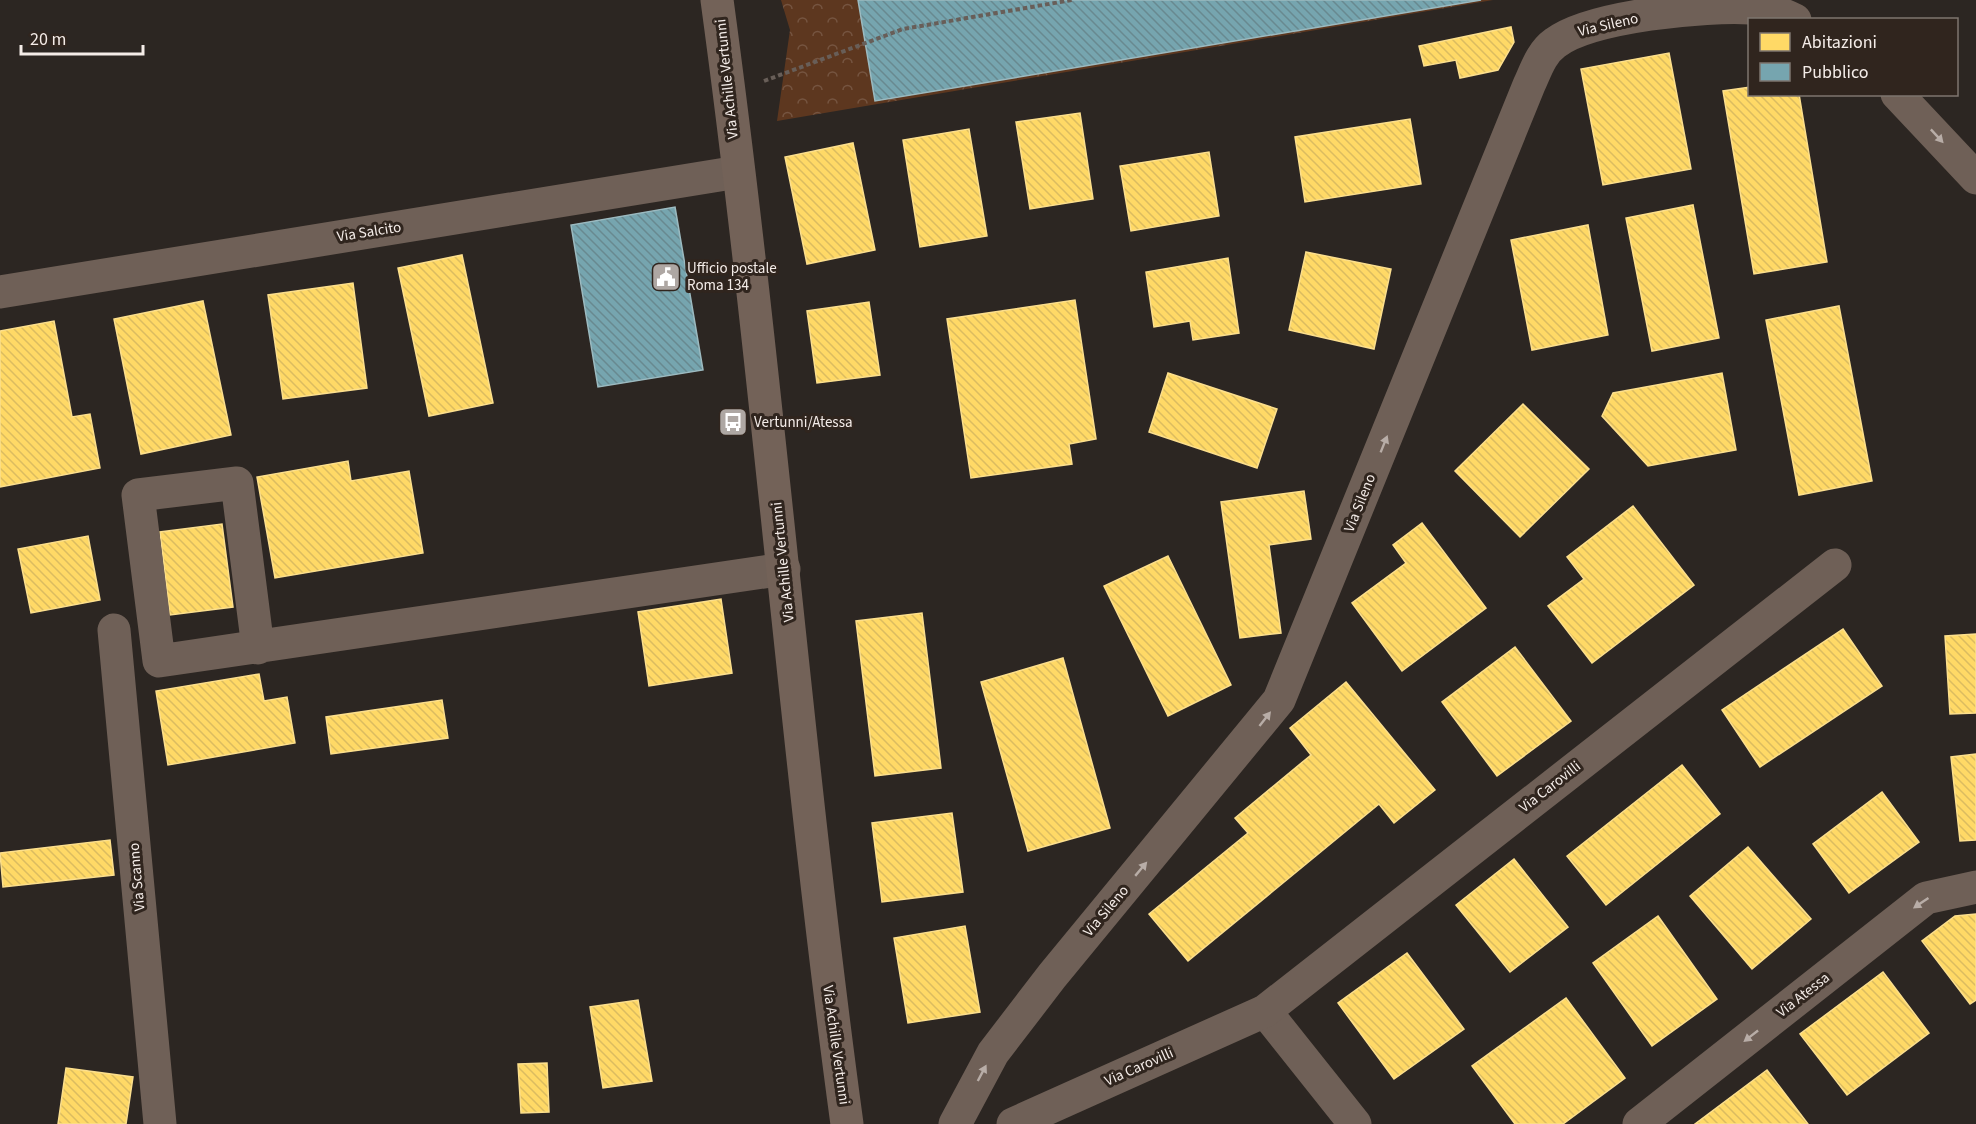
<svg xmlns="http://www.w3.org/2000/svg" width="1976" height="1124" viewBox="0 0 1976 1124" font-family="'Source Sans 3',sans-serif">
	<defs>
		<pattern id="park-crowns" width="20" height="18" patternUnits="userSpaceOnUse" patternTransform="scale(1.5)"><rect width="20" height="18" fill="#5d371f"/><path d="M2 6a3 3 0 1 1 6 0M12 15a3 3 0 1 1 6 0" fill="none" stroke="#755440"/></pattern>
		<pattern id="homes-back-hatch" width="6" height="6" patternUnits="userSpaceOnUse" patternTransform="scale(1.5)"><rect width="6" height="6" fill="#ffd966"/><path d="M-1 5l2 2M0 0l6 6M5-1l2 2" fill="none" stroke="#dbbc60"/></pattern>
		<pattern id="public-back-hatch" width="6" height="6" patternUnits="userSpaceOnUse" patternTransform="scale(1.5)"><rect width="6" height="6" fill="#76a5af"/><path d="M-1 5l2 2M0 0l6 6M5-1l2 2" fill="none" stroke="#688990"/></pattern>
	</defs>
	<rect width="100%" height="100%" fill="#2c2622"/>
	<polygon fill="url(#park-crowns)" points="781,0 1493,0 777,121 790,30"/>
	<g fill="url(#homes-back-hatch)" stroke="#fcdf8d" stroke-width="1.5">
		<polygon points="1511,27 1514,42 1498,70 1460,78 1456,60 1424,66 1419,46"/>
		<polygon points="1669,53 1691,169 1603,185 1581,69"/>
		<polygon points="1750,87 1750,94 1799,94 1827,262 1754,274 1723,91"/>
		<polygon points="1080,113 1093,199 1030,209 1016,122"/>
		<polygon points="1410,119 1421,184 1305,202 1295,137"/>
		<polygon points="969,129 987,236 920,247 903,140"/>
		<polygon points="853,143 875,250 807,264 785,157"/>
		<polygon points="1209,152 1219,216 1131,231 1120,166"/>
		<polygon points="1693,205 1719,338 1652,351 1626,218"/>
		<polygon points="1588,225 1608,335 1532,350 1511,240"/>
		<polygon points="1306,252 1391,269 1374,349 1289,330"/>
		<polygon points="462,255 493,403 429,416 398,268"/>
		<polygon points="1228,258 1239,333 1193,340 1190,321 1154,327 1146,272"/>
		<polygon points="353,283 367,388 283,399 268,295"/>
		<polygon points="1075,300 1096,439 1069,444 1072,464 971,478 947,319"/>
		<polygon points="203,301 231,435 141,454 114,319"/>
		<polygon points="869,302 880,375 817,383 807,311"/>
		<polygon points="1839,306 1872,481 1799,495 1766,320"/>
		<polygon points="54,321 72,417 90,414 100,468 0,487 0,331"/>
		<polygon points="1168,373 1277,409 1257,468 1149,432"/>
		<polygon points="1722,373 1736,450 1648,466 1602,416 1613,393"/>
		<polygon points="1523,404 1589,469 1520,537 1455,471"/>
		<polygon points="348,461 351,481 409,471 423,553 275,578 257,477"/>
		<polygon points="1304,491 1311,539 1269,545 1281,633 1240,638 1221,502"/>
		<polygon points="1633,506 1694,585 1592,663 1548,606 1584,579 1567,557"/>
		<polygon points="1422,523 1486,608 1402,671 1352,603 1406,563 1393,545"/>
		<polygon points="222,524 233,607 170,615 160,532"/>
		<polygon points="88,536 100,600 31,613 18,549"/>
		<polygon points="1168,556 1231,685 1168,716 1104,586"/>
		<polygon points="721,599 732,673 649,686 638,612"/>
		<polygon points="922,613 941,768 875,776 856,621"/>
		<polygon points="1843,629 1882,686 1760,767 1722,710"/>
		<polygon points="1976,634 1976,713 1950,714 1945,636"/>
		<polygon points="1515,647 1571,721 1497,776 1442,702"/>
		<polygon points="1063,658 1110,828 1028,851 981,682"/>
		<polygon points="259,674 264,701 287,697 295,743 168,765 156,691"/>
		<polygon points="1346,682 1435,790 1394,823 1379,804 1188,961 1149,914 1248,833 1235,818 1311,755 1290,728"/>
		<polygon points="442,700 448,738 331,754 326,717"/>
		<polygon points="1976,754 1976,840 1960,841 1951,757"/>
		<polygon points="1682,765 1720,814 1606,905 1567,856"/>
		<polygon points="1882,792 1919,842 1849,893 1813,844"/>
		<polygon points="952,813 963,892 882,902 872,823"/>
		<polygon points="110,840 114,875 3,887 0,853"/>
		<polygon points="1748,847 1811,919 1752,969 1690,896"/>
		<polygon points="1514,859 1568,927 1510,972 1456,905"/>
		<polygon points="1976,914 1976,1000 1970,1004 1922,941 1955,916"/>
		<polygon points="1658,916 1717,999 1652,1046 1593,963"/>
		<polygon points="965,926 980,1012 908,1023 894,938"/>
		<polygon points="1407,953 1464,1029 1394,1079 1338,1003"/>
		<polygon points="1883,972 1929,1033 1847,1095 1800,1034"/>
		<polygon points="1566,998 1625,1078 1563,1124 1515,1124 1472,1066"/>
		<polygon points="638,1000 652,1081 603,1088 590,1007"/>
		<polygon points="547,1063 549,1112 521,1113 518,1064"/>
		<polygon points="66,1068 133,1077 126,1124 58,1124"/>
		<polygon points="1767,1070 1808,1124 1695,1124"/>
	</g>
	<g fill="url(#public-back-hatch)" stroke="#9cbac0" stroke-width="1.5">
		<polygon points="858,0 1481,0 875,101"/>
		<polygon points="675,207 703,370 598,387 571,225"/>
	</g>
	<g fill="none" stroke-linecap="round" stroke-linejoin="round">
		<polyline stroke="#685e58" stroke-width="4" stroke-dasharray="4.5 3" stroke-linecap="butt" points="764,81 903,29 1072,0"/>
		<g stroke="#6f6057" stroke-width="33">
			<polyline points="1897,94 1976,178"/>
			<polyline points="0,292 738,172"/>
			<polyline points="114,630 160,1124"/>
			<polyline points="258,648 237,483 138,495 159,661 784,569"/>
			<polyline points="1265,1011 1355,1124"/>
			<path d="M955 1124 993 1053 1052 976 1279 700 1529 85C1536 70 1541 53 1555 43 1591 16 1706 5 1751 8 1767 8 1781 13 1795 20"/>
			<polyline points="1013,1124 1265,1011 1835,565"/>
			<polyline points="1639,1124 1926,898 1976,887"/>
		</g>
		<path stroke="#736258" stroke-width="33" d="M717 0C768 374 796 750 847 1124"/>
	</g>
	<defs><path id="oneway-solid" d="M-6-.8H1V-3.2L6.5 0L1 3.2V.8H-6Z" transform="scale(1.5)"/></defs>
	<g fill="#b8ada7">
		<use href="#oneway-solid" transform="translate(1937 136) rotate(47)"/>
		<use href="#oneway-solid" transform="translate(1384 444) rotate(-68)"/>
		<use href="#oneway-solid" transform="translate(1265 719) rotate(-52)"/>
		<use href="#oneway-solid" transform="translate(1141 869) rotate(-50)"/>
		<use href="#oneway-solid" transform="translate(1921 903) rotate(146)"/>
		<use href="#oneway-solid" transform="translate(1751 1036) rotate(142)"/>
		<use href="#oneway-solid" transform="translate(982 1073) rotate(-62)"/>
	</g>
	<defs>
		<g id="civic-square" transform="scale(1.5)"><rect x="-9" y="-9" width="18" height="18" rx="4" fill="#aea7a3" stroke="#30251e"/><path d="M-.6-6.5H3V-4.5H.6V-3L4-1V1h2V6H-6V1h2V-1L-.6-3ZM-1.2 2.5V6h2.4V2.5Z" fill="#fff"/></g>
		<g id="bus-square" transform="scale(1.5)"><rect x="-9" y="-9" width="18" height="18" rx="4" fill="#aea7a3" stroke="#30251e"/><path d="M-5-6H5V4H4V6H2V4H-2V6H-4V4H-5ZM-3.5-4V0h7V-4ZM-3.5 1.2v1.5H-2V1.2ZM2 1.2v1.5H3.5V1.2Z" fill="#fff"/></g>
	</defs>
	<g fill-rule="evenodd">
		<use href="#civic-square" x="666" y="277"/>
		<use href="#bus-square" x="733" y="422"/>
	</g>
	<g text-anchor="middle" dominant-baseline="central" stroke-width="6" stroke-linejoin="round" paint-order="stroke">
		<g font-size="15" fill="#f4ece8" stroke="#30251e">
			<text transform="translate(1608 25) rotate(-13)">Via Sileno</text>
			<text transform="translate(727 79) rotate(-96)">Via Achille Vertunni</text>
			<text transform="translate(369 232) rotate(-9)">Via Salcito</text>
			<text transform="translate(1360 503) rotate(-68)">Via Sileno</text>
			<text transform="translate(783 562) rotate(-96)">Via Achille Vertunni</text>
			<text transform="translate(1550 787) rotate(-38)">Via Carovilli</text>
			<text transform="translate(137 877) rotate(-95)">Via Scanno</text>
			<text transform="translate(1106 911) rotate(-50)">Via Sileno</text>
			<text transform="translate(1803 995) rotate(-38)">Via Atessa</text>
			<text transform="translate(836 1045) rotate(82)">Via Achille Vertunni</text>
			<text transform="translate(1139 1067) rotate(-24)">Via Carovilli</text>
		</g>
		<g font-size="15" fill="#f4ece8" stroke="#30251e" text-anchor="start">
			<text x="687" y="268">Ufficio postale<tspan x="687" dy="17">Roma 134</tspan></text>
			<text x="754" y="422">Vertunni/Atessa</text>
		</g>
	</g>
	<rect x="1748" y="18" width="210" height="78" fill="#30251e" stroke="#7e756f" stroke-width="1.5"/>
	<rect x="1760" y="33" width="30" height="18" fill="#ffd966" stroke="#7e756f" stroke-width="1.5"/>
	<text x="1802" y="48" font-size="18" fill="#f4ece8">Abitazioni</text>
	<rect x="1760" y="63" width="30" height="18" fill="#76a5af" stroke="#7e756f" stroke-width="1.5"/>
	<text x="1802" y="78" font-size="18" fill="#f4ece8">Pubblico</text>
	<path d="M21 45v9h122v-9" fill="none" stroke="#f4ece8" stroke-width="3"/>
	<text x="30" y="45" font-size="18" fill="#f4ece8" stroke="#30251e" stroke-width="4.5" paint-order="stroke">20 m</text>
</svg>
